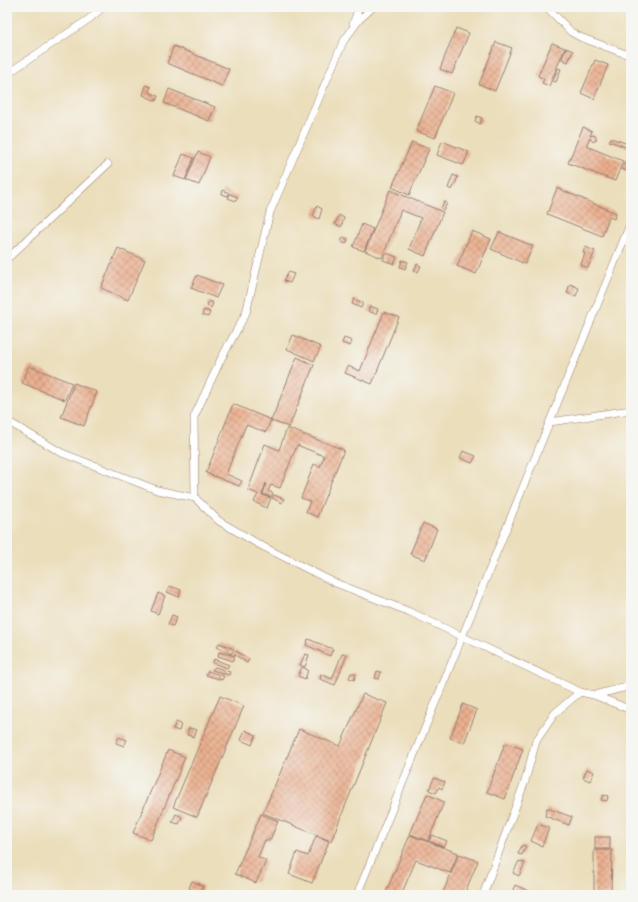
<svg xmlns="http://www.w3.org/2000/svg" width="638" height="902" viewBox="0 0 638 902" font-family="'Patrick Hand',sans-serif">
	<defs>
		<pattern id="building-cross-hatch" width="8" height="8" patternUnits="userSpaceOnUse"><rect width="8" height="8" fill="#ebb190"/><path d="M0 0l8 8M0 8l8-8" fill="none" stroke="#c08f76"/></pattern>
	</defs>
	<rect width="100%" height="100%" fill="#f6f6f2"/>
	<filter id="ink" filterUnits="userSpaceOnUse"><feTurbulence type="fractalNoise" baseFrequency=".025" numOctaves="2"/><feDisplacementMap in="SourceGraphic" scale="8" xChannelSelector="R" yChannelSelector="G"/><feConvolveMatrix kernelMatrix="1 2 1 2 8 2 1 2 1" color-interpolation-filters="sRGB"/></filter>
	<filter id="wash" filterUnits="userSpaceOnUse"><feTurbulence type="fractalNoise" baseFrequency=".012" numOctaves="4" result="noise"/><feDisplacementMap in="SourceGraphic" scale="16" xChannelSelector="R" yChannelSelector="G"/><feGaussianBlur stdDeviation="0.9" result="paint"/><feColorMatrix in="noise" values="0 0 0 0 0 0 0 0 0 0 0 0 0 0 0 0 0 1.4 0 .05"/><feComposite in="paint" operator="in"/></filter>
	<g filter="url(#wash)">
		<rect width="100%" height="100%" fill="#ebdebb"/>
		<g id="blocks">
			<g fill="url(#building-cross-hatch)">
				<polygon points="456,28 469,33 452,74 440,69"/>
				<polygon points="496,42 512,48 495,91 479,84"/>
				<polygon points="552,43 565,48 549,86 542,83 544,79 538,76"/>
				<polygon points="174,46 229,69 222,86 167,63"/>
				<polygon points="566,48 573,51 568,62 562,59"/>
				<polygon points="595,60 608,65 594,99 581,93"/>
				<polygon points="558,68 561,69 556,82 553,81"/>
				<polygon points="146,85 151,87 149,92 158,96 156,101 143,95"/>
				<polygon points="435,86 453,93 435,138 416,131"/>
				<polygon points="169,89 215,107 209,121 164,103"/>
				<polygon points="477,116 482,118 480,124 475,121"/>
				<polygon points="583,127 592,131 590,136 594,135 596,137 596,140 593,142 590,138 586,146 623,161 615,181 568,163"/>
				<polygon points="611,138 631,145 631,149 609,141"/>
				<polygon points="442,141 469,152 463,165 437,155"/>
				<polygon points="412,142 429,149 409,195 392,187"/>
				<polygon points="198,152 210,157 199,185 186,180"/>
				<polygon points="183,154 194,158 185,180 174,176"/>
				<polygon points="625,161 631,164 631,173 622,169"/>
				<polygon points="453,175 458,177 452,190 448,188"/>
				<polygon points="557,188 616,213 614,219 609,217 602,236 547,214"/>
				<polygon points="223,190 229,193 228,196 222,194"/>
				<polygon points="390,190 443,212 425,256 409,249 421,218 401,210 382,258 365,251"/>
				<polygon points="230,194 238,197 236,201 228,198"/>
				<polygon points="444,202 447,203 444,210 441,208"/>
				<polygon points="317,206 322,209 319,219 313,216"/>
				<polygon points="339,215 344,218 341,227 335,224"/>
				<polygon points="362,224 373,229 364,251 353,247"/>
				<polygon points="472,231 491,239 476,274 457,266"/>
				<polygon points="499,232 533,246 525,264 491,249"/>
				<polygon points="343,237 348,239 346,244 341,242"/>
				<polygon points="585,247 595,251 588,268 581,265 585,253 583,253"/>
				<polygon points="118,248 145,260 128,300 101,288"/>
				<polygon points="386,253 397,257 394,264 383,260"/>
				<polygon points="402,260 408,262 405,269 400,267"/>
				<polygon points="417,264 421,266 418,272 414,271"/>
				<polygon points="288,272 294,274 290,283 284,281"/>
				<polygon points="197,275 222,285 216,298 191,288"/>
				<polygon points="570,284 579,288 576,296 567,293"/>
				<polygon points="354,299 363,303 361,308 352,304"/>
				<polygon points="209,301 213,303 211,308 207,305"/>
				<polygon points="370,306 378,309 376,314 368,311"/>
				<polygon points="204,310 210,312 208,317 202,315"/>
				<polygon points="384,312 399,317 372,384 345,373 348,366 360,371"/>
				<polygon points="293,335 321,347 314,361 287,349"/>
				<polygon points="344,338 352,341 350,346 342,343"/>
				<polygon points="297,357 314,365 289,427 271,421"/>
				<polygon points="29,366 72,383 65,400 22,383"/>
				<polygon points="74,383 97,392 84,426 61,417"/>
				<polygon points="233,404 271,420 266,432 246,425 226,474 242,481 239,486 206,473"/>
				<polygon points="287,428 344,450 317,517 306,512 310,501 301,498 314,464 320,467 324,456 297,445 280,488 271,485 268,491 273,493 271,497 263,494 266,483 262,495 271,498 267,508 254,502 258,494 248,490 265,444 279,450"/>
				<polygon points="463,451 476,456 472,463 460,458"/>
				<polygon points="274,495 284,499 282,503 272,498"/>
				<polygon points="423,523 437,529 425,560 410,554"/>
				<polygon points="170,586 181,590 179,597 167,592"/>
				<polygon points="158,593 165,596 158,614 151,611"/>
				<polygon points="172,615 177,617 173,626 168,624"/>
				<polygon points="308,639 333,649 330,656 306,645"/>
				<polygon points="219,643 234,649 231,654 217,647"/>
				<polygon points="236,651 249,659 247,663 234,654"/>
				<polygon points="219,652 235,656 233,661 218,656"/>
				<polygon points="305,654 309,655 305,667 300,665"/>
				<polygon points="342,654 347,655 335,685 320,679 321,674 332,679"/>
				<polygon points="214,659 229,665 227,668 213,663"/>
				<polygon points="215,667 230,672 229,675 212,670"/>
				<polygon points="302,667 308,670 305,679 298,676"/>
				<polygon points="208,671 224,676 222,680 206,675"/>
				<polygon points="377,671 381,672 379,679 375,678"/>
				<polygon points="351,673 356,674 354,680 349,678"/>
				<polygon points="363,694 387,703 331,841 263,813 299,729 340,746"/>
				<polygon points="220,696 244,706 197,817 173,807"/>
				<polygon points="463,704 477,710 464,743 450,738"/>
				<polygon points="176,722 181,724 179,731 173,729"/>
				<polygon points="189,728 197,730 194,737 187,735"/>
				<polygon points="245,730 256,735 252,745 241,740"/>
				<polygon points="119,737 127,740 124,746 116,743"/>
				<polygon points="505,743 523,749 505,799 487,792"/>
				<polygon points="168,750 185,757 151,840 133,833"/>
				<polygon points="587,769 594,772 590,781 583,778"/>
				<polygon points="434,778 445,782 442,789 439,787 436,793 429,790"/>
				<polygon points="427,794 444,802 428,841 410,834"/>
				<polygon points="603,795 608,796 607,801 601,800"/>
				<polygon points="547,808 572,817 569,825 545,816"/>
				<polygon points="176,814 182,817 179,824 172,822"/>
				<polygon points="261,814 278,821 270,840 265,840 258,857 266,861 256,883 235,874"/>
				<polygon points="538,824 549,828 542,846 531,841"/>
				<polygon points="410,835 458,853 450,873 416,860 401,895 394,895 386,892"/>
				<polygon points="432,835 447,841 444,847 429,841"/>
				<polygon points="316,836 329,841 312,883 289,874 297,852 308,856"/>
				<rect x="595" y="837" width="15" height="12"/>
				<polygon points="522,845 526,846 522,855 518,854"/>
				<polygon points="594,850 612,850 611,895 594,895"/>
				<polygon points="459,854 478,861 464,895 442,895"/>
				<polygon points="519,861 525,863 519,876 513,873"/>
				<polygon points="192,881 203,886 200,893 189,888"/>
				<polygon points="515,885 531,892 530,895 511,895"/>
			</g>
		</g>
	</g>
	<g filter="url(#ink)">
		<use href="#blocks" fill-opacity="0" stroke="#9a7e73" stroke-width="1"/>
		<g fill="none" stroke-linecap="round" stroke-linejoin="round">
			<g stroke="#9a7e73" stroke-width="8">
				<g id="street">
					<polyline points="547,7 571,32 580,37 631,56"/>
					<polyline points="353,24 359,7"/>
					<polyline points="7,74 89,19 103,7"/>
					<polyline points="7,259 108,164"/>
					<polyline points="7,421 62,453 157,490 195,498 219,521 260,545 333,582 410,612 580,692 594,695 631,710"/>
					<polyline points="550,422 631,410"/>
					<polyline points="195,498 194,417 221,359 246,313 270,212 343,42 359,20 373,7"/>
					<polyline points="594,695 631,686"/>
					<polyline points="357,895 631,222"/>
					<polyline points="483,895 525,781 536,741 555,713 580,692"/>
				</g>
			</g>
			<use href="#street" stroke="#fff" stroke-width="7"/>
		</g>
	</g>
	<rect width="638" height="902" fill="none" stroke="#f6f6f2" stroke-width="24"/>
</svg>
